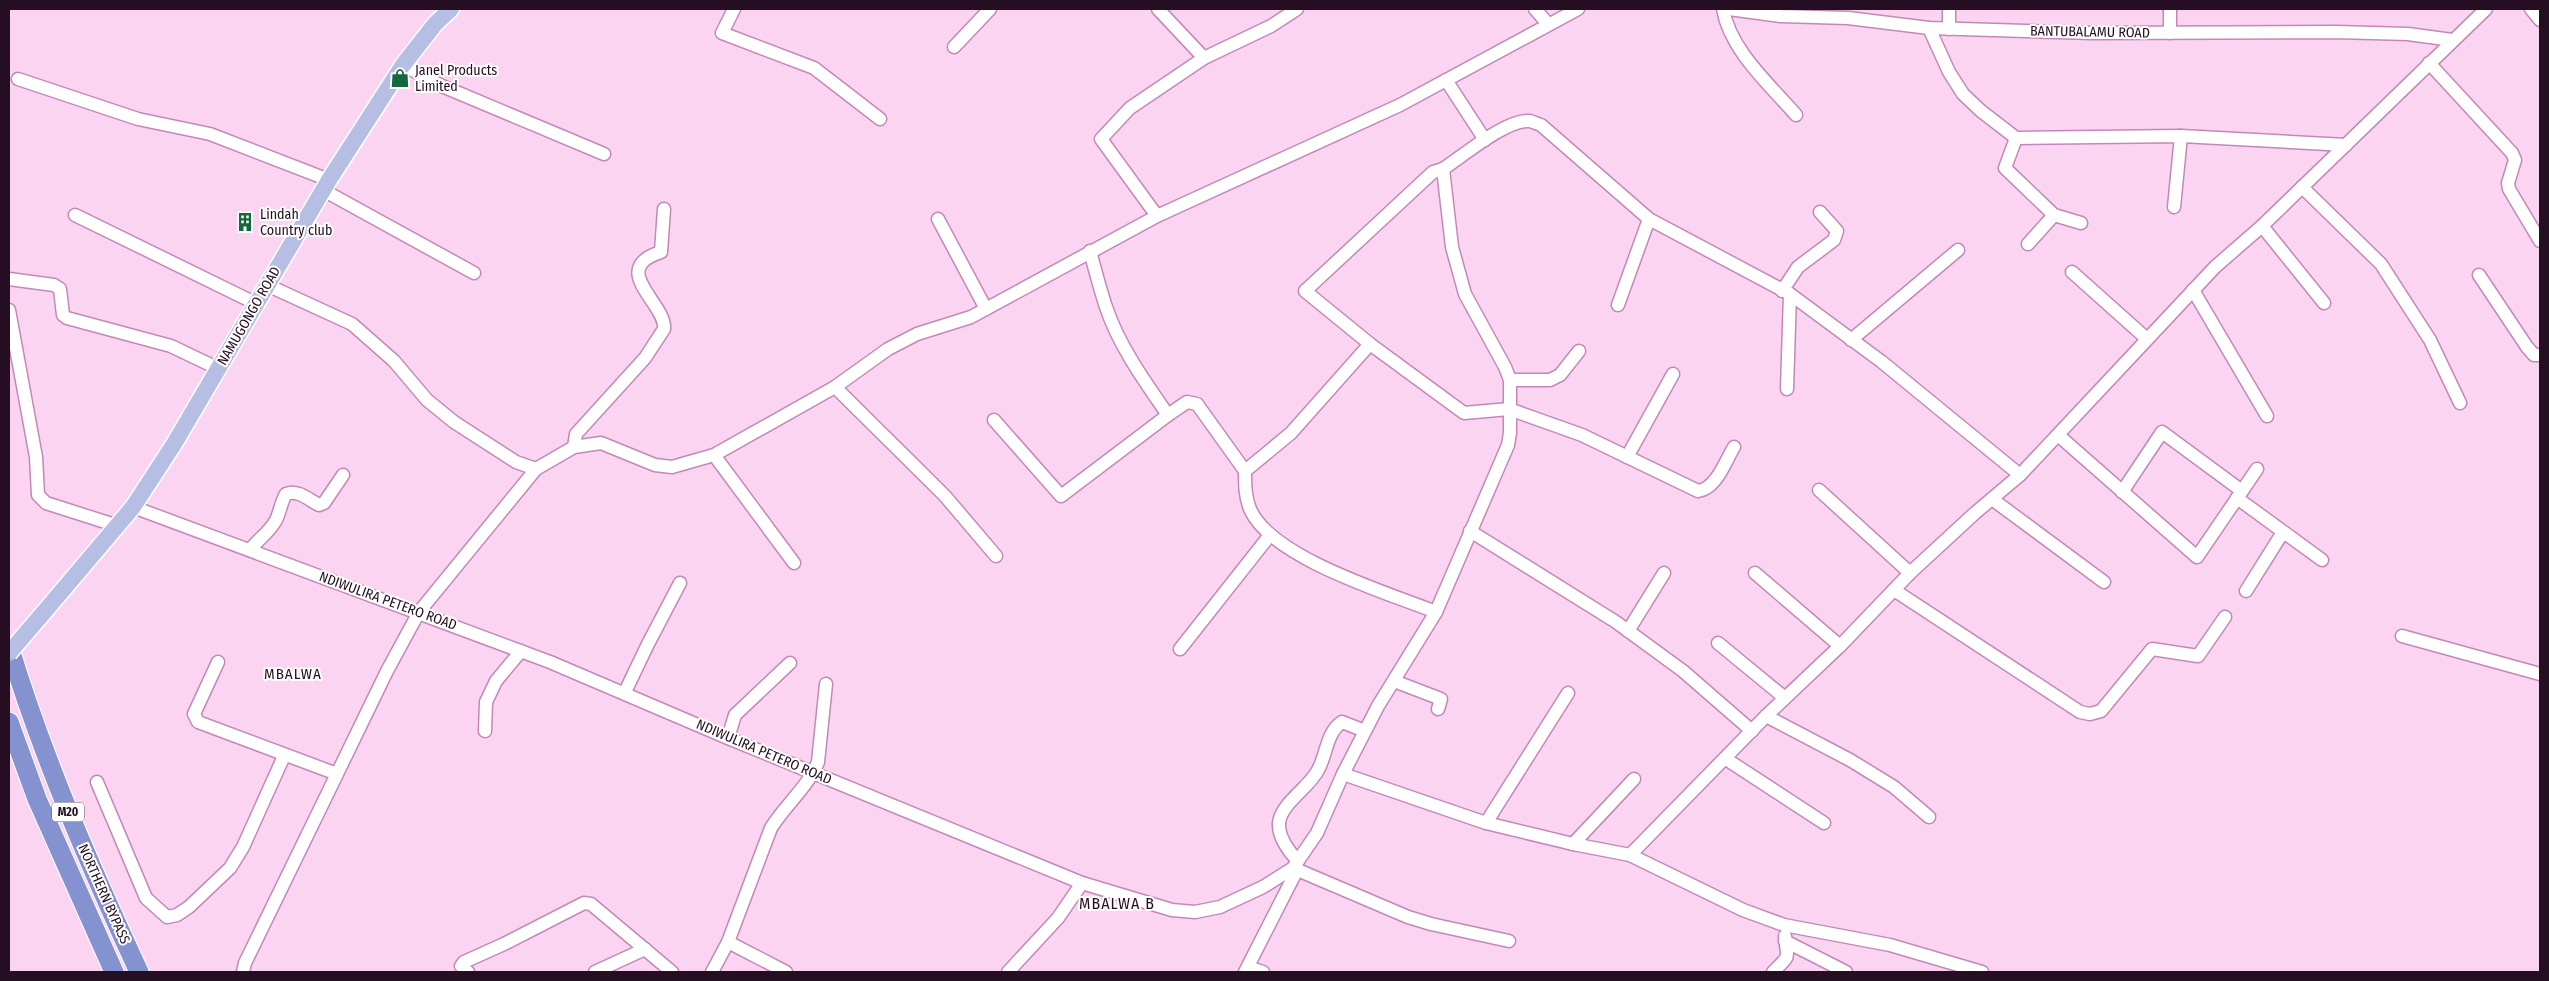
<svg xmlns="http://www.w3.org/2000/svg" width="2549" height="981" viewBox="0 0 2549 981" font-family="'Fira Sans Condensed',sans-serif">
	<rect width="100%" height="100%" fill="#fbd4f2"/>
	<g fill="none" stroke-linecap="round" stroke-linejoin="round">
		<g stroke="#c488b8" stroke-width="15">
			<g id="minor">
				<polyline points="734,9 722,33 814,68 880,119"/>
				<polyline points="1158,9 1204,58"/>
				<polyline points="1535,9 1548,24"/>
				<path d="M1723 9C1730 50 1769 84 1796 115"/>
				<polyline points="1729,9 1781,16 1848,18 1929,28 2093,33 2336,32 2408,34 2452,40"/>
				<polyline points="2170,9 2170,33"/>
				<polyline points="2531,9 2540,20"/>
				<polyline points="1929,28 1949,72 1963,94 1981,111 2016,138 2181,136 2346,145"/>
				<polyline points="1949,29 1949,9"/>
				<polyline points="954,47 990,9"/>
				<polyline points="2429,63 2512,153 2515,160 2508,183 2509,189 2540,241"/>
				<polyline points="403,65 442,86 604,154"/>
				<polyline points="18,79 138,119 210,134 329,180"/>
				<polyline points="1446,80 1485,140"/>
				<polyline points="2016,138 2005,168 2054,215 2081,223"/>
				<polyline points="2302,187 2381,264 2430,340 2460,403"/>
				<polyline points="323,190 474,273"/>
				<polyline points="2174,207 2181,136"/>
				<polyline points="75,215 257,304"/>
				<polyline points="1157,216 1101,139 1130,108 1204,58 1271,26 1297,9"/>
				<polyline points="938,219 986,309"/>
				<polyline points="2262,226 2324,303"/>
				<polyline points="2028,244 2054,215"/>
				<path d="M1090 251C1095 270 1100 289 1106 307 1119 346 1145 382 1168 415L1187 402 1197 404 1245 471 1291 433 1370 344 1464 413 1509 409 1582 435 1698 491C1716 489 1725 462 1734 447"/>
				<polyline points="2072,272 2147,339"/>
				<polyline points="2479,275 2527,347 2534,355 2540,355"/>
				<polyline points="9,279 54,285 60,289 63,315 67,318 171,346 219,369"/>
				<polyline points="267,285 352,324 394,361 427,400 454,422 516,462 536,469 574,447 601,443 655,465 672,467 714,455 835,387 888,349 917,334 971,317 1157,216 1400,105 1578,9"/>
				<polyline points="2193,290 2267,416"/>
				<polyline points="1782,291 1798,267 1834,240 1837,231 1820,212"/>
				<polyline points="1618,305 1649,219"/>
				<polyline points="9,310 36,457 38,495 46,503 118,526"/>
				<polyline points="1851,340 1958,250"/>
				<polyline points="1370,344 1305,291 1433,172 1443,169"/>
				<polyline points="1510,380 1550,380 1560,375 1579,351"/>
				<polyline points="835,387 945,496 996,556"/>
				<polyline points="1787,389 1790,294"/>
				<polyline points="994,420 1061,496 1168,415"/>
				<polyline points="2058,435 2197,557 2257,469"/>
				<path d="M574 447 576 434 645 358 664 329C667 304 607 269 661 252L664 209"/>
				<polyline points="714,455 794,563"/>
				<polyline points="1627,457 1673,374"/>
				<path d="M1245 471C1245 484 1245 497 1250 509 1271 558 1388 593 1436 612"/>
				<polyline points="1819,490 1910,573"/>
				<polyline points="2122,492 2162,432 2242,491"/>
				<polyline points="2237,498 2322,560"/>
				<polyline points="1992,499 2104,582"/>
				<path d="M133 507 550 662 728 738 1082 883 1172 910 1195 912 1220 907 1263 887 1293 868 1317 833 1343 774 1378 706 1436 612 1508 445 1510 433V380L1505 367 1465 294 1452 247 1443 169C1463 156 1506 119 1530 121 1533 122 1538 124 1541 125L1649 219 1790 294 1882 362 2020 475"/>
				<polyline points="1470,531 1616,622 1683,671 1752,731"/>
				<path d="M250 550C258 539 269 533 276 520 280 512 281 502 286 494 298 489 309 500 319 505L324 503 343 475"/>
				<polyline points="1755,573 1840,646"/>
				<polyline points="1894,590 2080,712 2090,714 2101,711 2152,649 2198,656 2225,617"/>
				<polyline points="2246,591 2283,532"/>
				<polyline points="1628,631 1664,573"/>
				<polyline points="2402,636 2540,674"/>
				<polyline points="1718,643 1785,698"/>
				<polyline points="1180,649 1270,535"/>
				<polyline points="218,662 194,714 198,722 337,774 387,671 419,612 536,469"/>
				<polyline points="1394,681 1441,699 1438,709"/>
				<polyline points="625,692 648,644 680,583"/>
				<polyline points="1766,716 1850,760 1894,787 1929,817"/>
				<polyline points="485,731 486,702 496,681 521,651"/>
				<polyline points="728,738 735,715 790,663"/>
				<polyline points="1726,759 1824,823"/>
				<polyline points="1343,774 1486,823 1573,844 1630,855 1743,910 1784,925 1890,945 1982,972"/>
				<polyline points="97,782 146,898 167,917 177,915 189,907 230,868 243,847 284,756"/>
				<polyline points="1486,823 1568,693"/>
				<polyline points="1573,844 1634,779"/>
				<polyline points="1630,855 1766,716 1840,646 1910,573 1975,513 2020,475 2215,267 2262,226 2486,9"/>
				<path d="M1298 861C1289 852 1278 837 1279 823 1281 803 1309 788 1318 770 1327 754 1326 733 1342 722L1365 731"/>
				<polyline points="1293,868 1408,917 1431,924 1509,941"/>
				<polyline points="1785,941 1846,972"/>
				<polyline points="728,942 786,972"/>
				<polyline points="1248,967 1263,972"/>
				<polyline points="243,972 245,963 337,774"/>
				<polyline points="468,972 461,966 464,962 504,944 584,903 591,904 672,972"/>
				<polyline points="595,972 645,949"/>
				<path d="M712 972 728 942 771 828C785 805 808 787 818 762L826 684"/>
				<polyline points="1008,972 1058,918 1082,883"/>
				<polyline points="1245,972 1297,870"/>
				<path d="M1773 972C1792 953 1787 960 1785 936"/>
			</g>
		</g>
		<g stroke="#fff" stroke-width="19">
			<polyline id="major" points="39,618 133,507 174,444 329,180 403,65 435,24 451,9"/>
		</g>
		<g stroke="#fff" stroke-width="21">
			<g id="highway">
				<path d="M9 646C43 758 90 866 139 972"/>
				<polyline points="9,722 37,799 114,972"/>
			</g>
		</g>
		<use href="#minor" stroke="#fff" stroke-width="12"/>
		<use href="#major" stroke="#b6bee3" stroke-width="16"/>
		<use href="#highway" stroke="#8592d0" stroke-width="19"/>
		<g stroke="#fff" stroke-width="19" stroke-linecap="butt">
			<polyline id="major-bridge" points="9,653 39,618"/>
		</g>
		<use href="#major-bridge" stroke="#b6bee3" stroke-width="16"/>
	</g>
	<defs>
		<g id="shop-bare" transform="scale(1.5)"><path d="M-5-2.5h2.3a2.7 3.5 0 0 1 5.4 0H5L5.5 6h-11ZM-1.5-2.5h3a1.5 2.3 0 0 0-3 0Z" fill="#13693b" stroke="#fff" stroke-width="2.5" paint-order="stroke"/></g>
		<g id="building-bare" transform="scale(1.5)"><path d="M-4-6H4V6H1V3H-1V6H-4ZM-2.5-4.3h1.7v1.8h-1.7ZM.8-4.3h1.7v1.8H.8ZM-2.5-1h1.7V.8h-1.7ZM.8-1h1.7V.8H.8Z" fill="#13693b" stroke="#fff" stroke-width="2.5" paint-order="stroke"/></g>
	</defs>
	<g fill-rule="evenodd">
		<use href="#shop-bare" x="400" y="78"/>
		<use href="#building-bare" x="245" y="222"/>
	</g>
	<g text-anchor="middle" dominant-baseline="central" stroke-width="4" stroke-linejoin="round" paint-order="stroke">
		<rect fill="#fff" stroke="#665664" stroke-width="1" x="52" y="802.5" width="32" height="19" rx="4"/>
		<g font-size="12" font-weight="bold" fill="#250e21">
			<text x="68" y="812">M20</text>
		</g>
		<g font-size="14" fill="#250e21" stroke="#fff">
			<text transform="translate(2090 32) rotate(1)">BANTUBALAMU ROAD</text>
			<text transform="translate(249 316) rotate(-60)">NAMUGONGO ROAD</text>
			<text transform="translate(388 601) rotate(20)">NDIWULIRA PETERO ROAD</text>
			<text transform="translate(764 752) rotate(23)">NDIWULIRA PETERO ROAD</text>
			<text transform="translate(104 894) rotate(66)">NORTHERN BYPASS</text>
		</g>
		<g font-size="14" fill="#250e21" stroke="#fff" text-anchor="start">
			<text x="415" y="70">Janel Products<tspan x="415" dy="16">Limited</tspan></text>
			<text x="260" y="214">Lindah<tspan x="260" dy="16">Country club</tspan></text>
		</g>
		<g font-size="15" letter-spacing="1" fill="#250e21" stroke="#fff">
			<text x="293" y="674">MBALWA</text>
		</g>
		<g font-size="16" letter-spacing="1" fill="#250e21" stroke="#fff">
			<text x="1117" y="903">MBALWA B</text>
		</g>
	</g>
	<rect width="2549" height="981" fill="none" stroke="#250e21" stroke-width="20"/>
</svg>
